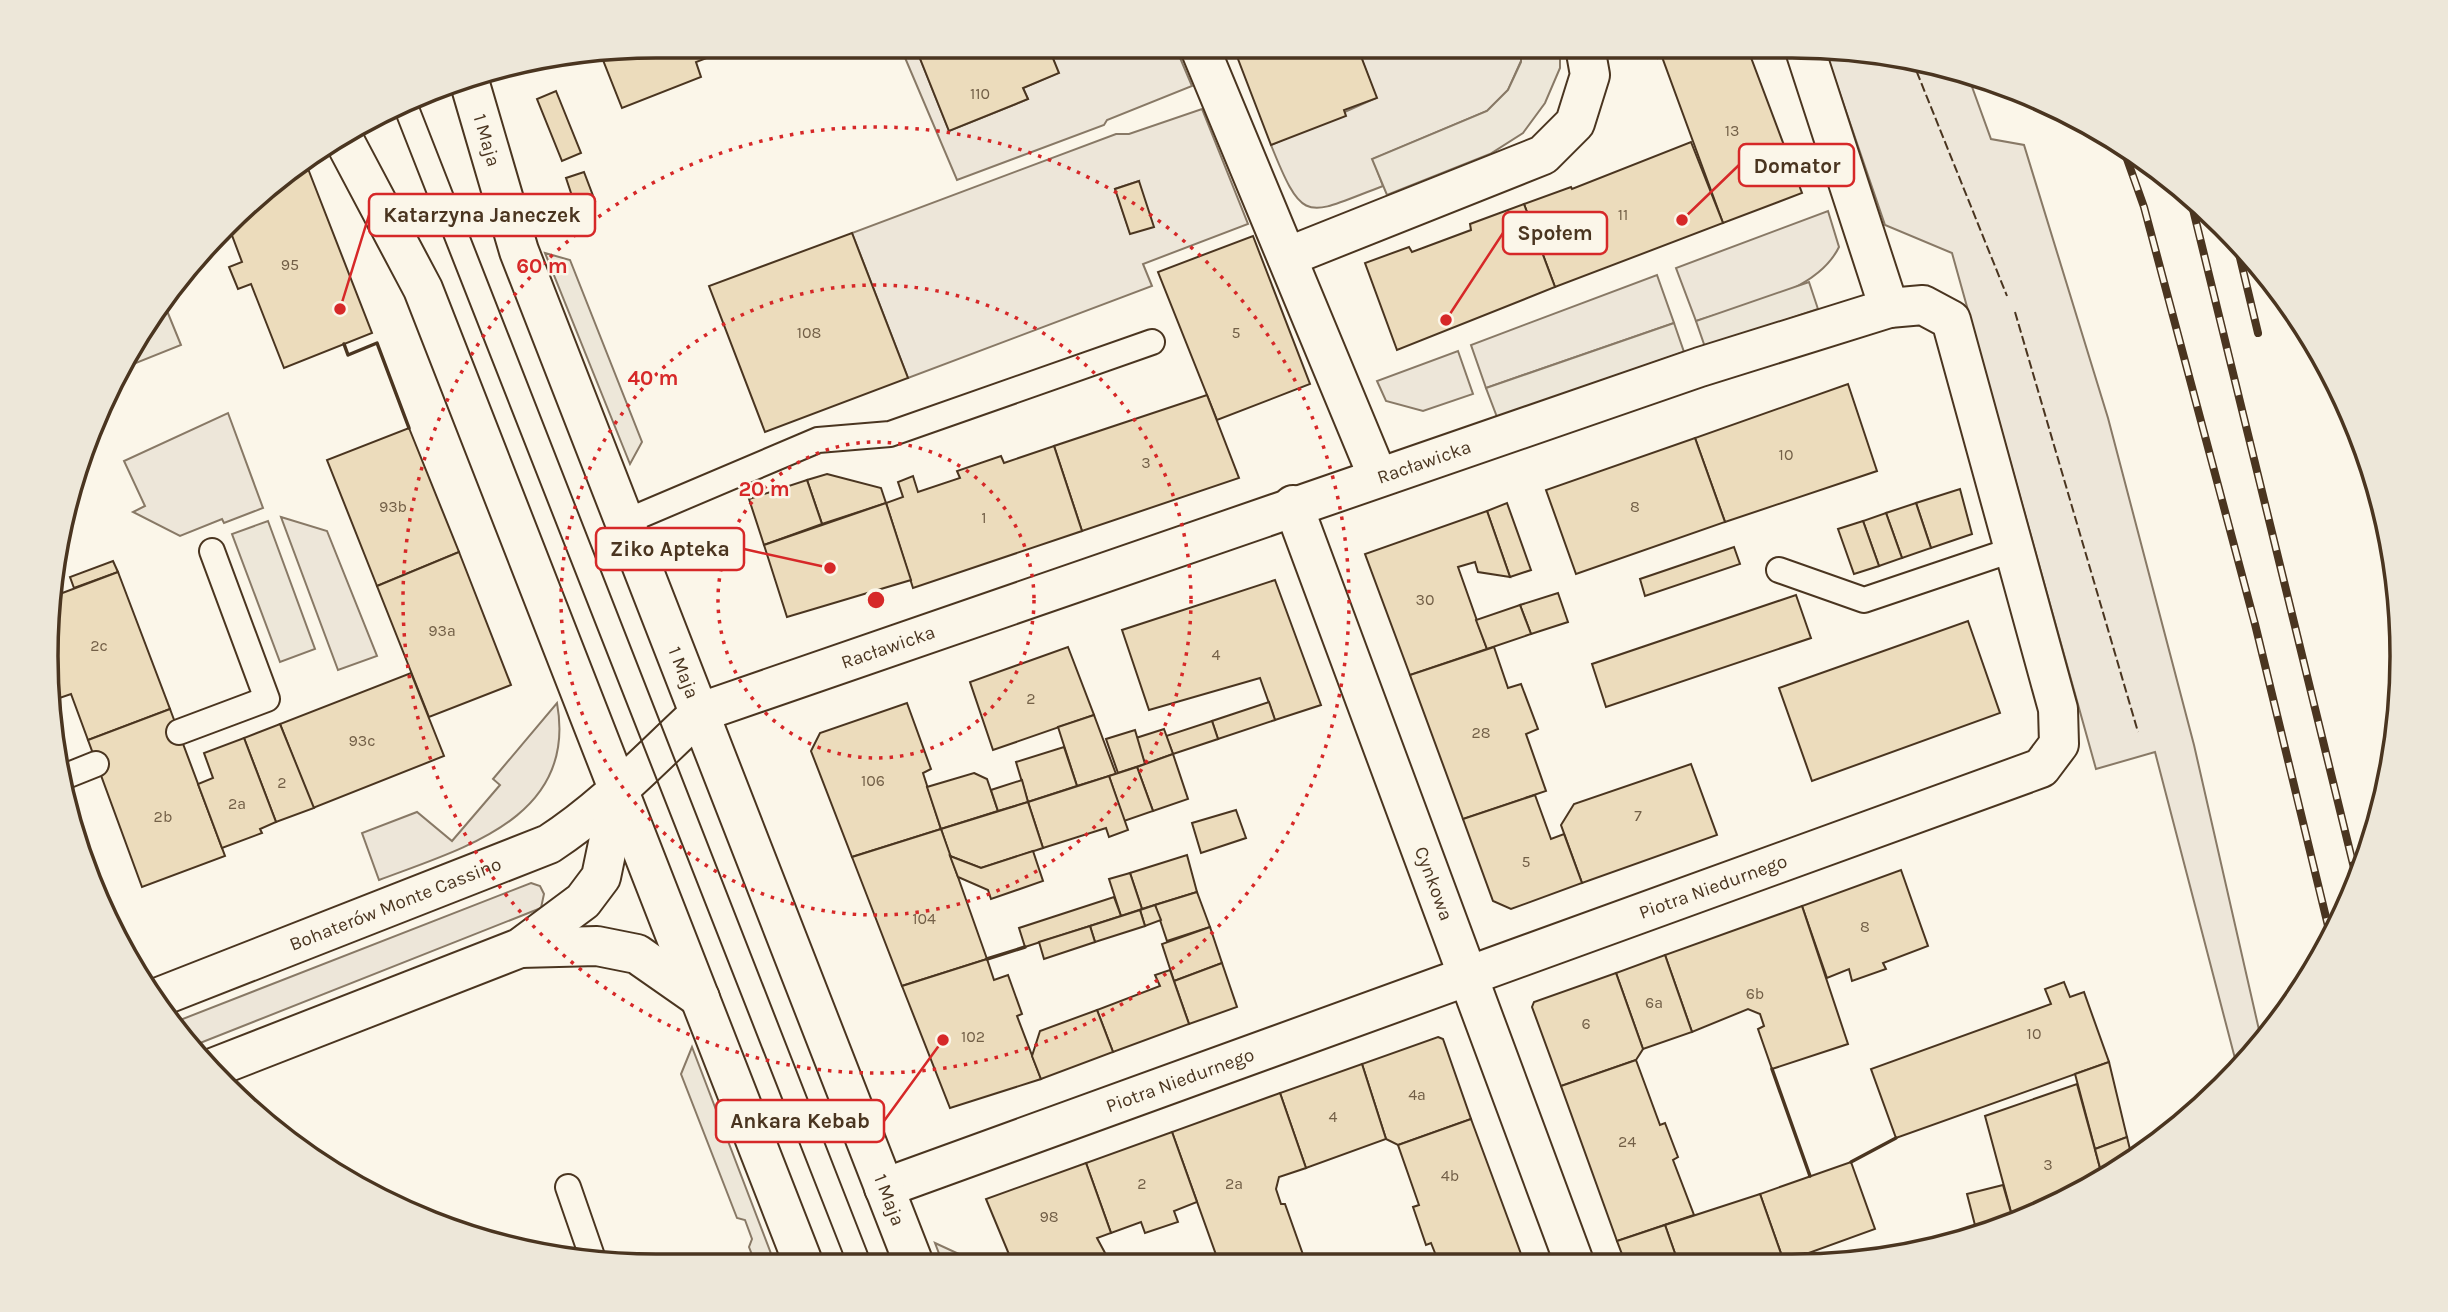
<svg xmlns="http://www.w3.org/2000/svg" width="2448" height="1312" viewBox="0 0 2448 1312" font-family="Karla,sans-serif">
	<rect width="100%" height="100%" fill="#fbf6e9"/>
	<g fill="#ede6d9" stroke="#887966" stroke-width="2" fill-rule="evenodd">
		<polygon points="900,46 915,46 949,131 1028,99 1023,88 1058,73 1048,46 1175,46 1192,86 1107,120 1104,125 957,180"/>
		<path d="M1357 46H1521V61L1508 90 1487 111 1373 159 1383 186C1306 215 1304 227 1271 145L1376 98Z"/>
		<polygon points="1824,47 1950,66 1967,73 1991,139 2024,145 2108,418 2194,745 2262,1043 2238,1070 2155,752 2096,769 1952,253 1885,225"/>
		<path d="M1202 109 1248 224 1143 264 1152 286 908 378 852 233 1116 134H1129ZM1139 181 1130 233 1115 189Z"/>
		<path d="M1828 211 1839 247C1816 294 1743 305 1696 321L1676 268Z"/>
		<polygon points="1657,275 1674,323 1486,388 1471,345"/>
		<polygon points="1458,351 1473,394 1423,411 1386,401 1377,381"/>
		<polygon points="228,413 263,508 224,523 222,519 180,536 133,512 145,506 124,461"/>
		<polygon points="281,517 327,531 377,656 338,670"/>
		<path d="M557 703C578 818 463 848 379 880L362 833 417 812 452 841 500 785 493 779Z"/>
		<polygon points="531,883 540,886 544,894 541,908 190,1047 175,1022"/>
	</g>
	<g fill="#ede7d9" stroke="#887966" stroke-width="2">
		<polygon points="1521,46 1560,47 1560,68 1545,103 1523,133 1490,154 1387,195 1372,159 1487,111 1508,90 1521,62"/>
		<polygon points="545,253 570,260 642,442 630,464"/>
		<polygon points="1809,282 1818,309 1705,347 1696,321"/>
		<polygon points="163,301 181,345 126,367 148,317"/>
		<polygon points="1674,323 1684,352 1497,417 1486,388"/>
		<polygon points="268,521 315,649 280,662 232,534"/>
		<polygon points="77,826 103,896 97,898 92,890"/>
		<polygon points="692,1047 775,1264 756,1265 749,1247 752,1239 745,1220 737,1218 681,1074"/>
		<polygon points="935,1243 959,1254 963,1264 943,1264"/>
	</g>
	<g fill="#ecdcbc" stroke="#4a3520" stroke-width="2">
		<polygon points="656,46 732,46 733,48 696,62 701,77 622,108 601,55"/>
		<polygon points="915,46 1048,46 1059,73 1023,88 1028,99 949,131"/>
		<polygon points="1233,46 1357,46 1377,98 1344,110 1346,116 1271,145"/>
		<polygon points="1654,47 1747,47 1802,193 1723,223 1662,57 1658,58"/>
		<polygon points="556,91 581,153 562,161 537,99"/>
		<polygon points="1691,142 1723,223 1555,287 1524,204 1571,187 1572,189"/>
		<polygon points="305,161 372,333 284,368 251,284 238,289 229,267 242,262 230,230 284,172"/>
		<polygon points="584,172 595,201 576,208 566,178"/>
		<polygon points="1139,181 1154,227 1130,234 1115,189"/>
		<polygon points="1524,204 1555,287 1397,350 1365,263 1409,247 1412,252 1471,230 1470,224"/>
		<polygon points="852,233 908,378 765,432 709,286"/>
		<polygon points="1253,236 1310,384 1217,420 1158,272"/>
		<polygon points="1848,384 1877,471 1725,522 1695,438"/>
		<polygon points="1207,395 1239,478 1082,531 1054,446"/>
		<polygon points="409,428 459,552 377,586 327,460"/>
		<polygon points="1695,438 1725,522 1576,574 1546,490"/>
		<polygon points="1054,446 1082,531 913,588 886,503 903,497 898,482 913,476 918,492 960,478 957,471 1001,456 1004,463"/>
		<polygon points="827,474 881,488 886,503 822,524 807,480"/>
		<polygon points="807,480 822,524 764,545 749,499"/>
		<polygon points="1960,489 1972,534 1931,548 1916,503"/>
		<polygon points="886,503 911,580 787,617 764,545"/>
		<polygon points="1507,503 1531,570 1510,577 1487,511"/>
		<polygon points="1916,503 1931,548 1902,558 1886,513"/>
		<polygon points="1487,511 1510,577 1478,572 1475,562 1458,567 1487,649 1410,675 1365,554"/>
		<polygon points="1886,513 1902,558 1879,566 1863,521"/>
		<polygon points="1863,521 1879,566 1854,574 1838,529"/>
		<polygon points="1734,547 1740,564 1645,596 1640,579"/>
		<polygon points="459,552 511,685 429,717 377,586"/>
		<polygon points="113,561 118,572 74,588 70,577"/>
		<polygon points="118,572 170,709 88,740 71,694 48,702 47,696 57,595"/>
		<polygon points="1275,580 1321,705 1275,720 1260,678 1149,710 1122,630"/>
		<polygon points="1558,593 1568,622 1531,634 1520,605"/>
		<polygon points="1796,595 1811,638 1606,707 1592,664"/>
		<polygon points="1520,605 1531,634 1487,649 1476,620"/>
		<polygon points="1968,621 2000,713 1812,781 1779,688"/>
		<polygon points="1068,647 1094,715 993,750 970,682"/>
		<polygon points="1494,647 1508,688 1521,684 1538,729 1526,734 1546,791 1463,819 1410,675"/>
		<polygon points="411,673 444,756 313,808 280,724"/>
		<polygon points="1269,702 1275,720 1218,739 1212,721"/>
		<polygon points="907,703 931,769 923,773 941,829 852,857 811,751 820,733"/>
		<polygon points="170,709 225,856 142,887 88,740"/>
		<polygon points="1094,715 1116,774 1077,786 1058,727"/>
		<polygon points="1212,721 1218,739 1173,754 1166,736"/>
		<polygon points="280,724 314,808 276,822 244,738"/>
		<polygon points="1164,729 1173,754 1145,764 1136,738"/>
		<polygon points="1135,730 1145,764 1118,773 1106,739"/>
		<polygon points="244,738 276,822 260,829 262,833 222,848 198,784 213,778 204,753"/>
		<polygon points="1064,747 1077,786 1028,802 1016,762"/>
		<polygon points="1173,754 1188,799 1153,811 1137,767"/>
		<polygon points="1691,764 1717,835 1582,883 1561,825 1574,804"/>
		<polygon points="1137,767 1153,811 1124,821 1109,776"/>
		<polygon points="974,773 987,779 998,811 941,829 927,787"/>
		<polygon points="1109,776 1128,830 1109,837 1106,828 1043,848 1028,802"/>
		<polygon points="1022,780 1028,802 998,811 991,790"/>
		<polygon points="1535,795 1551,839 1564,834 1582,883 1511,909 1493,901 1463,819"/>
		<polygon points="1028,802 1043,848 981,868 950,856 941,829"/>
		<polygon points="1236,810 1246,838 1201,853 1192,823"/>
		<polygon points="941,829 987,959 902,986 852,857"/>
		<polygon points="1033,851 1043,881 991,899 988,890 958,877 950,856 981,868"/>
		<polygon points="1187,855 1197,892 1142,909 1130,873"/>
		<polygon points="1901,870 1928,946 1883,963 1886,969 1852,981 1849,969 1827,978 1802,906"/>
		<polygon points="1130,873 1142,909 1121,916 1109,879"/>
		<polygon points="1197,892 1210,927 1167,941 1155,905"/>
		<polygon points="1114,897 1121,916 1025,947 1019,928"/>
		<polygon points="1155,905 1161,920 1145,926 1140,910"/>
		<polygon points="1802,906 1848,1044 1772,1069 1758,1029 1764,1026 1760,1014 1748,1009 1692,1032 1665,955"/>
		<polygon points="1140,910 1145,926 1095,942 1090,926"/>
		<polygon points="1090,926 1095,942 1044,959 1039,942"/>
		<polygon points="1210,927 1222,963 1174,981 1162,944"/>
		<polygon points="1665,955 1692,1032 1643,1049 1616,973"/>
		<polygon points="987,959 994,980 1008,975 1022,1014 1017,1016 1041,1079 950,1108 902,986"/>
		<polygon points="1222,963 1237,1007 1189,1024 1174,981"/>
		<polygon points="1170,970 1189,1024 1113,1052 1097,1010 1160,986 1155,975"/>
		<polygon points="1616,973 1643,1049 1636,1060 1561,1086 1532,1007 1534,1002"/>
		<polygon points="2064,982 2070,997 2084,992 2109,1062 1896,1138 1871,1069 2051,1004 2045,989"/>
		<polygon points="1097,1010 1113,1052 1041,1079 1032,1056 1040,1031"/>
		<polygon points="1438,1037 1443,1039 1471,1119 1398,1145 1386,1139 1362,1064"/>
		<polygon points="1636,1060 1660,1125 1665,1123 1678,1157 1673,1160 1694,1215 1617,1241 1561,1086"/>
		<polygon points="2109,1062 2127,1137 2095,1149 2075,1074"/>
		<polygon points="1362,1064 1386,1139 1306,1168 1280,1093"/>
		<polygon points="2077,1084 2103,1179 2014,1223 1985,1116"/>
		<polygon points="1280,1093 1306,1168 1279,1177 1276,1189 1281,1204 1285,1204 1306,1263 1219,1263 1172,1132"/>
		<polygon points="1471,1119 1524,1262 1439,1263 1431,1243 1426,1245 1413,1207 1419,1205 1398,1145"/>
		<polygon points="1172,1132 1197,1202 1174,1211 1178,1222 1145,1233 1141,1222 1111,1233 1086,1163"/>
		<polygon points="2127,1137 2133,1162 2103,1179 2095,1149"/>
		<polygon points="1851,1162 1875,1229 1784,1262 1760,1194"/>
		<polygon points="1086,1163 1111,1233 1097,1238 1111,1264 1013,1264 986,1199"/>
		<polygon points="2003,1185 2014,1223 1977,1233 1967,1194"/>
		<polygon points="1760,1194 1784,1262 1678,1262 1665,1225"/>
		<polygon points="1665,1225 1678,1262 1625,1262 1617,1241"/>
	</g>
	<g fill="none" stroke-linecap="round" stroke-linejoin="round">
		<g stroke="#4a3520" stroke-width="28">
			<g id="service">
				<polyline points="625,522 818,440 890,434 1152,342"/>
				<polyline points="1779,570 1864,600 2015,549"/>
				<polyline points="179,732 267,699 212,551"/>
				<polyline points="66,776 96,764"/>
				<polyline points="568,1187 594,1262"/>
			</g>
		</g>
		<g stroke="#4a3520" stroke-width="42">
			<g id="minor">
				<polyline points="1199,46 1378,477"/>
				<polyline points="1287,257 1543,155 1575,123 1590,75 1585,47"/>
				<path id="s1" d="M1293 505 1574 1262"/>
				<path id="s2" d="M701 712 1700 367 1889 308 1804 47"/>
				<path id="s3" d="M884 1188 2041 768 2059 744 2058 709 1951 320 1923 305 1889 308"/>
			</g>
		</g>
		<g stroke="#4a3520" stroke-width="42">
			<g id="tertiary">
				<path id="s4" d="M468 77 519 251 914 1264"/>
				<polyline points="344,140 423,289 804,1265"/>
				<polyline points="520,948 597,946 637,954 700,998"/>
				<path id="s5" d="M159 997 549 844C606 807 651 758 701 712"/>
				<polyline points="210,1069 520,948 583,901 601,877 619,791"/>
			</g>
		</g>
		<use href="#service" stroke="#fbf6e9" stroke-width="24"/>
		<use href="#minor" stroke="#fbf6e9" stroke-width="38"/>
		<use href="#tertiary" stroke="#fbf6e9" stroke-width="38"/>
		<g stroke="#4a3520" stroke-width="2">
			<polyline points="417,101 872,1264"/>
			<polyline points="395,113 847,1264"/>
		</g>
		<g stroke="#4a3520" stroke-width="8">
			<g id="rail">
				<polyline points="2122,145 2144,207 2255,624 2331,938"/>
				<polyline points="2189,193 2357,880"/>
				<polyline points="2236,241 2258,333"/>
			</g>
		</g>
		<use href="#rail" stroke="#fbf6e9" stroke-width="5" stroke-dasharray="16" stroke-linecap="butt"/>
		<g stroke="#4a3520" stroke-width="2" stroke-dasharray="9 3.5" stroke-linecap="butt">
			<polyline points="1912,60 2007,296"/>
			<polyline points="2015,312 2138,732"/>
		</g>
		<g stroke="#4a3520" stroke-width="3.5">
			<polyline points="344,344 348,355 377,343 409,428"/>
			<polyline points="987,959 1025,947"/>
			<polyline points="1772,1069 1810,1176"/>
			<polyline points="1851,1162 1896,1138"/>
		</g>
	</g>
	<g fill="none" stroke="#d62828" stroke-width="3.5" stroke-dasharray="3.5 7">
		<circle cx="876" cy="600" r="158"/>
		<circle cx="876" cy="600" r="315"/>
		<circle cx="876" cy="600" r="473"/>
	</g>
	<g text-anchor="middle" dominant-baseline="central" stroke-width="5" stroke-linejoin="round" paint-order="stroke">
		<g font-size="16" fill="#725f47">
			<text x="980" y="93">110</text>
			<text x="1732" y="130">13</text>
			<text x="1623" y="214">11</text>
			<text x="290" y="264">95</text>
			<text x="809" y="332">108</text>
			<text x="1236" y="332">5</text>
			<text x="1786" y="454">10</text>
			<text x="1146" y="462">3</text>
			<text x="393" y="506">93b</text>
			<text x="1635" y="506">8</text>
			<text x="984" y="517">1</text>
			<text x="1425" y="599">30</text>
			<text x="442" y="630">93a</text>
			<text x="99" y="645">2c</text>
			<text x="1216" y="654">4</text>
			<text x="1031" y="698">2</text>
			<text x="1481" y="732">28</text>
			<text x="362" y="740">93c</text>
			<text x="873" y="780">106</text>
			<text x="282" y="782">2</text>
			<text x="237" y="803">2a</text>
			<text x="1638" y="815">7</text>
			<text x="163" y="816">2b</text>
			<text x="1526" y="861">5</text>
			<text x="924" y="918">104</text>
			<text x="1865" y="926">8</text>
			<text x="1755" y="993">6b</text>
			<text x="1654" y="1002">6a</text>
			<text x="1586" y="1023">6</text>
			<text x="2034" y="1033">10</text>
			<text x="973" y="1036">102</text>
			<text x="1417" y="1094">4a</text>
			<text x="1333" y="1116">4</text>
			<text x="1627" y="1141">24</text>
			<text x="2048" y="1164">3</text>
			<text x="1450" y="1175">4b</text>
			<text x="1142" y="1183">2</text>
			<text x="1234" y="1183">2a</text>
			<text x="1049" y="1216">98</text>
		</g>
		<g font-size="19" fill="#4a3520" stroke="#fbf6e9">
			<text stroke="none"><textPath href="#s4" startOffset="66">1 Maja</textPath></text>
			<text stroke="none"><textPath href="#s2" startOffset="765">Racławicka</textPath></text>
			<text stroke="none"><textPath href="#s2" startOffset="198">Racławicka</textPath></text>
			<text stroke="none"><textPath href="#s4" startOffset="634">1 Maja</textPath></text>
			<text stroke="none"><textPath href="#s1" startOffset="404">Cynkowa</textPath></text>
			<text stroke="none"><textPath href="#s3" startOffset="882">Piotra Niedurnego</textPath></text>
			<text stroke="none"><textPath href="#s5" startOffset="254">Bohaterów Monte Cassino</textPath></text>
			<text stroke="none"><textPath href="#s3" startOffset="315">Piotra Niedurnego</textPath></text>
			<text stroke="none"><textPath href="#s4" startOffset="1200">1 Maja</textPath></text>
		</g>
	</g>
	<path d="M0 0H2448V1312H0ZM656 58H1792A598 598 0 0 1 2390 656V656A598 598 0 0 1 1792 1254H656A598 598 0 0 1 58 656V656A598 598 0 0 1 656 58Z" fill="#ede7d9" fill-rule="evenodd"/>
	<path fill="none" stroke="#4a3520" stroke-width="3.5" d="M656 58H1792A598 598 0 0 1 2390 656V656A598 598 0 0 1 1792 1254H656A598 598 0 0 1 58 656V656A598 598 0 0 1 656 58Z"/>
	<circle cx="876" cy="600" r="10" fill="#d62828" stroke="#fbf6e9" stroke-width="3.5"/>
	<g font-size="21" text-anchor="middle" font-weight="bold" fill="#d62828" stroke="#fbf6e9" stroke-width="5" stroke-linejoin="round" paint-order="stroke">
		<text x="542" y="273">60 m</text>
		<text x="653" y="385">40 m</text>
		<text x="764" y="496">20 m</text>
	</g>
	<path fill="none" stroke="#d62828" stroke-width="2.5" d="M1682 220L1739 165M340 309L369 215M1446 320L1503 233M830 568L744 549M943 1040L884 1121"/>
	<g fill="#d62828" stroke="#fbf6e9" stroke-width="2.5">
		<circle cx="1682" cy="220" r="7"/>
		<circle cx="340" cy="309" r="7"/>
		<circle cx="1446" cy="320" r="7"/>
		<circle cx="830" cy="568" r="7"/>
		<circle cx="943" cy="1040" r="7"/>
	</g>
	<g fill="#fbf6e9" stroke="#d62828" stroke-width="2.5">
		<rect x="1739" y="144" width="115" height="42" rx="7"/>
		<rect x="369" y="194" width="226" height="42" rx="7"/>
		<rect x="1503" y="212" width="104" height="42" rx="7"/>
		<rect x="596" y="528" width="148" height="42" rx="7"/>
		<rect x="716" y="1100" width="168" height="42" rx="7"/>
	</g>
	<g font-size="21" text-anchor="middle" font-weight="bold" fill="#4a3520">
		<text x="1797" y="173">Domator</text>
		<text x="482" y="222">Katarzyna Janeczek</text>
		<text x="1555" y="240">Społem</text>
		<text x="670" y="556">Ziko Apteka</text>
		<text x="800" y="1128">Ankara Kebab</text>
	</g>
</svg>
